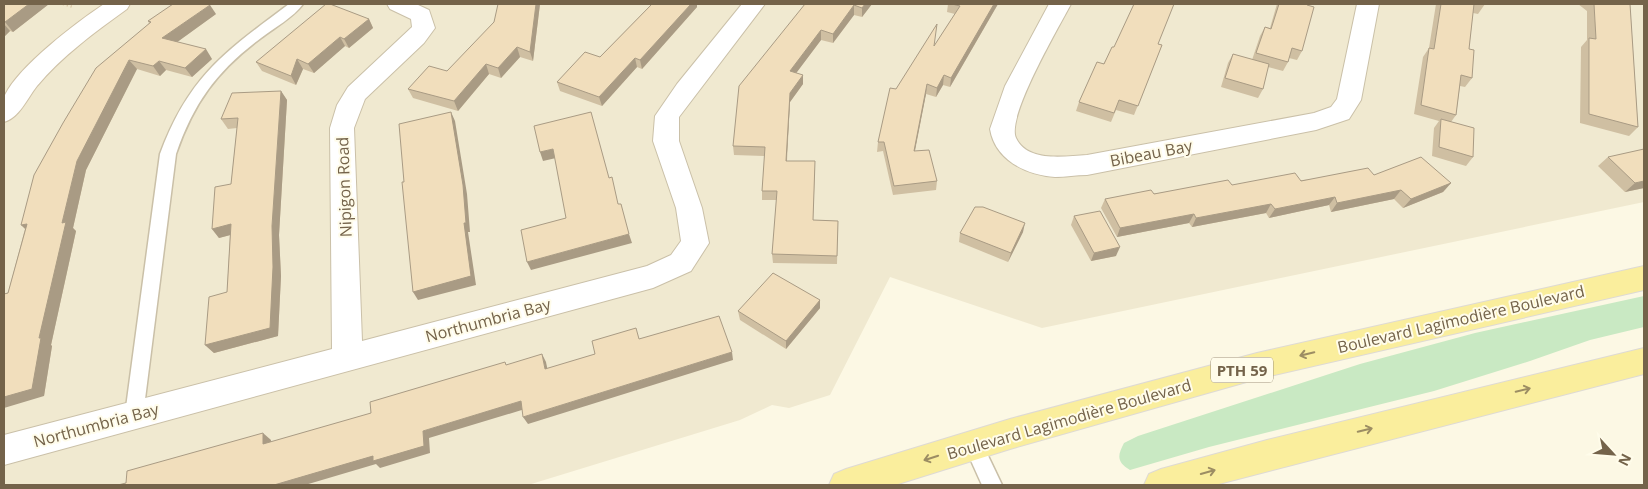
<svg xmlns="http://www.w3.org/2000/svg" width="1648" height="489" viewBox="0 0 1648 489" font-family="'Open Sans',sans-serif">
	<rect width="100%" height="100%" fill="#fcf8e4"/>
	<polygon fill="#f0e9d0" points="4,4 1644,4 1644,202 1042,328 890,277 830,395 789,408 772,405 740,420 528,485 4,485"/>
	<path fill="#c9e9c3" d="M1644 296V327L1590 340 1530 361 1434 391 1209 447 1130 470C1117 462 1117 456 1124 443L1138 436 1360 364 1475 333Z"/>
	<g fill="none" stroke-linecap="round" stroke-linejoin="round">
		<g stroke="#cac0a8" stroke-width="3">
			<g id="lane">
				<path d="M289 4H303C294 17 274 28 261 38 217 71 194 102 176 154L143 415 141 421 134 423 127 421 125 415 160 154C189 76 225 52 289 4Z"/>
				<polygon points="973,436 980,439 1002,485 982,485 964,445 966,439"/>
			</g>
		</g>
		<g stroke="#cac0a8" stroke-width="2">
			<g id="street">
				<polygon points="387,4 416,4 429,10 435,28 424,43 365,99 354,128 362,341 647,266 671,255 681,241 676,208 653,141 655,116 677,84 742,4 765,4 679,117 679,141 702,208 709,243 691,271 653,288 4,465 4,435 332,349 330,128 337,105 348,87 412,27 411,19 390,9"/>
				<path d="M1049 4H1071C1059 27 1006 117 1016 138 1028 163 1065 156 1087 155L1314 113 1331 107 1337 99 1357 4H1379L1361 100 1349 119 1316 130 1087 175C1076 175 1066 177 1055 177 1026 175 995 160 990 129L1005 86Z"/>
			</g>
		</g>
		<g stroke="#cec1a6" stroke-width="2">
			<path id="secondary" d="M104 4H130L127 9C95 32 62 56 37 86 27 99 19 118 4 122 4 114 1 101 5 95 19 66 77 22 104 4Z"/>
		</g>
		<g stroke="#dedad4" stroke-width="2">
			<g id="primary">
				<polygon points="1644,266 1644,290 1257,379 1010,449 895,485 829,485 834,474 846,469 1010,419 1257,353"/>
				<polygon points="1644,348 1644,374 1215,485 1144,485 1149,474 1161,469 1267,440"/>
			</g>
		</g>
		<polyline stroke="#d6c29f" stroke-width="2.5" stroke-dasharray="1 3" stroke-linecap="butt" points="63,4 73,7"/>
		<use href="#lane" fill="#fff" fill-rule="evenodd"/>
		<use href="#street" fill="#fff" fill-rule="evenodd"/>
		<use href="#secondary" fill="#fff" fill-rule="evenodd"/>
		<use href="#primary" fill="#faee9d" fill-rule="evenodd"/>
	</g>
	<g fill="#cfbfa2">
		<polygon points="4,4 49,4 13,32 10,31 4,37"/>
		<polygon points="540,4 533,61 520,57 501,78 489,74 458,111 413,98 408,89 447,71"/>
		<polygon points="652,4 697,4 697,7 642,69 637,67 602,106 560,91 557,82 600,57"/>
		<polygon points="805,4 872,4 862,17 854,15 833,43 821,40 796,73 803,84 790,102 787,161 815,170 813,220 838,221 837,264 773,263 772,254 777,200 762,200 762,191 765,156 734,155 733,146"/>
		<polygon points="948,4 998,4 950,87 943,85 936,97 926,94 915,151 937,181 936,190 893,195 883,151 877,152 878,142 896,89 934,46 955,14 947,12"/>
		<polygon points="1277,4 1307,4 1302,51 1297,60 1289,58 1288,62 1283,71 1268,67 1263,89 1258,98 1221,87 1228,63 1233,54 1252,60 1260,36 1265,27 1270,28"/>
		<polygon points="1436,4 1485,4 1478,14 1473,13 1469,49 1472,78 1465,87 1460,86 1456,115 1451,122 1473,157 1466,166 1432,156 1434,128 1439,121 1414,114 1423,57 1429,48"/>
		<polygon points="1578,4 1630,4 1638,127 1629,136 1580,123 1581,47 1587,40 1587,11"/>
		<polygon points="216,14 177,42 212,59 192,77 166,70 160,76 137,69 86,170 73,228 76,231 51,345 52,346 44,396 8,293 25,229 21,225 149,23 148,21"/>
		<polygon points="369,19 373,28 349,48 345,46 314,73 303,69 296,85 262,71 256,62"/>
		<polygon points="1158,44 1162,45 1134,115 1116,110 1111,122 1076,111 1079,102 1114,47"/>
		<polygon points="281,91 287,100 279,235 281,276 278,336 214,353 205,345 227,292 230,235 219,238 212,229 231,184 237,128 228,129 221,119"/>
		<polygon points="1608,157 1644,188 1625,192 1598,166"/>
		<polygon points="1374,175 1451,183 1443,192 1403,208 1394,199 1331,212 1329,205 1269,218 1266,213 1192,227 1189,223 1117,237 1101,208 1105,199 1232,185"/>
		<polygon points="1074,216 1116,256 1091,261 1071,225"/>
		<polygon points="1023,232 1008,262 959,242 960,233"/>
		<polygon points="820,300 820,308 786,349 740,320 738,311"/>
	</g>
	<g fill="#a99b84">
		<polygon points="29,4 49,4 13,32 5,22"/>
		<polygon points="536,4 540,4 533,61 530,52"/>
		<polygon points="691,4 697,4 697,7 642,69 640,60"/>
		<polygon points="865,4 872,4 862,17 862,8"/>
		<polygon points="994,4 998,4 950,87 951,78"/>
		<polygon points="210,5 216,14 169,48 162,38"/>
		<polygon points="854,5 854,15 833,43 833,34"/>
		<polygon points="369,19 373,28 349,48 344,39"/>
		<polygon points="4,24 10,31 4,37"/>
		<polygon points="821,30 821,40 791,80 790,71"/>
		<polygon points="340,37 345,46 314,73 308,64"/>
		<polygon points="517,47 520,57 501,78 498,68"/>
		<polygon points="206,49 212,59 192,77 185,68"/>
		<polygon points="635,58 637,67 602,106 599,97"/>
		<polygon points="297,59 303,69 296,85 291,76"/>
		<polygon points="129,60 137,69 86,170 73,228 76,231 51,345 52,346 44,396 4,408 4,397 39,338 62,223 77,161"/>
		<polygon points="159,61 166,70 160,76 153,66"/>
		<polygon points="486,64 489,74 458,111 454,101"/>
		<polygon points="803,75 803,84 790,102 786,170 786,161 790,93"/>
		<polygon points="944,75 943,85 936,97 937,88"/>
		<polygon points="927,84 926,94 913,160 914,151"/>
		<polygon points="281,91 287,100 279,235 281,276 278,336 214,353 205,345 272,226"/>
		<polygon points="451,112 455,121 467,194 470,232 468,232 476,285 418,300 413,292 464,223"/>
		<polygon points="553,149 556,158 543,161 540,152"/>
		<polygon points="1644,181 1644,188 1625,192 1635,183"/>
		<polygon points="1451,183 1443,192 1403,208 1411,199"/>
		<polygon points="1401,190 1394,199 1331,212 1337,203"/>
		<polygon points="1335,197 1329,205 1269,218 1275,209"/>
		<polygon points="1271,204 1266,213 1192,227 1196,218"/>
		<polygon points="1194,214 1189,223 1117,237 1120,228"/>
		<polygon points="1025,223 1023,232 1008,262 1011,253"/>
		<polygon points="27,224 31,234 21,225"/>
		<polygon points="231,224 238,233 219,238 212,229"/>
		<polygon points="629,234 632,243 531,270 527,262"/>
		<polygon points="1120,247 1116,256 1091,261 1094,253"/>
		<polygon points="820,300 820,308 786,349 786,341"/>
		<polygon points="732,352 733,360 528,424 523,417"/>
		<polygon points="542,354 546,362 549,377 545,369"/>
		<polygon points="521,401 525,409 429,438 430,453 380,468 376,464 305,485 274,485 423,431"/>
		<polygon points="263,433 271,440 271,451 263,444"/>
	</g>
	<g fill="#f1debc" stroke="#a99b84">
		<polygon points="4,4 29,4 5,22 4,22"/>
		<polygon points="173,4 207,4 210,5 162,38 206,49 185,68 159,61 153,66 129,60 77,161 62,223 66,222 39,338 41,338 32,389 4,397 4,294 8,293 27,224 21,225 34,175 63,123 96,68 151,22 148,21"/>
		<polygon points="326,4 330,4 369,19 344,39 340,37 308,64 297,59 291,76 256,62"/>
		<polygon points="498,4 536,4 530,52 517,47 498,68 486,64 454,101 408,89 429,66 447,71 494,22"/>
		<polygon points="652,4 691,4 640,60 635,58 599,97 557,82 585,52 600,57"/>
		<polygon points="805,4 865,4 862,8 854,5 833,34 821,30 790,71 803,75 790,93 786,161 815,161 813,220 838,221 837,256 772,254 777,191 762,191 765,147 733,146 739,86"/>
		<polygon points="952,4 994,4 951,78 944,75 937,88 927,84 914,151 929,150 937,181 894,186 884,142 878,142 890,88 896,89 937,24 934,46 960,6"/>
		<polygon points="1134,4 1174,4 1158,44 1162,45 1138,106 1119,100 1114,113 1079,102 1097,62 1104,64 1112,47 1114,47"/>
		<polygon points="1279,4 1307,4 1307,5 1314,7 1302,51 1292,48 1288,62 1256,53 1265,27 1271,29"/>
		<polygon points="1441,4 1474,4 1469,49 1474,50 1472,78 1461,75 1456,115 1421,105 1429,48 1434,49"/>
		<polygon points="1594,4 1630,4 1638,127 1589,114 1589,38 1596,39"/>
		<polygon points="1233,54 1269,64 1263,89 1225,78"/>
		<polygon points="281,91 272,226 273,267 270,328 205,345 209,297 227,292 231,224 212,229 215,187 231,184 238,118 221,119 232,93"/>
		<polygon points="451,112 463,185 466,223 464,223 471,276 413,292 402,182 404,182 399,124"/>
		<polygon points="591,112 609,178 612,177 618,204 621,204 629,234 527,262 521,230 566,218 553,149 540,152 534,126"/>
		<polygon points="1441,119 1474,128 1473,157 1439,147"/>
		<polygon points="1644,149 1644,181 1635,183 1608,157"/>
		<polygon points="1421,157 1451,183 1411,199 1401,190 1337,203 1335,197 1275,209 1271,204 1196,218 1194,214 1120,228 1105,199 1151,190 1154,194 1228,180 1232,185 1295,173 1301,181 1368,168 1374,175"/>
		<polygon points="975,207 983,207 1025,223 1011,253 960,233"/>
		<polygon points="1100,211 1120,247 1094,253 1074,216"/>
		<polygon points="773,273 820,300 786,341 738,311"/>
		<polygon points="719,316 732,352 523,417 521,401 423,431 424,446 373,461 373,456 274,485 118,485 126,483 127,471 263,433 263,444 371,413 370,402 505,362 506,365 542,354 545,369 595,354 592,341 636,328 639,339"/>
	</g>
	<defs><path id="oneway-shaft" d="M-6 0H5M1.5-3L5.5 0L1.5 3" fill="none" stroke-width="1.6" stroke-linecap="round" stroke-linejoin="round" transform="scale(1.25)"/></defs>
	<g stroke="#9c8d63">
		<use href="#oneway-shaft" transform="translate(1307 354) rotate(167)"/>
		<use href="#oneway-shaft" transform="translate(1523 390) rotate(-14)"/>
		<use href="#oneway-shaft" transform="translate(1365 430) rotate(-14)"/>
		<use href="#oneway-shaft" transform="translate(931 458) rotate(162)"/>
		<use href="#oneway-shaft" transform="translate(1208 472) rotate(-16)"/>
	</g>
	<g text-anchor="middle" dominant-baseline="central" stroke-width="4" stroke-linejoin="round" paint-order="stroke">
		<rect fill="#fffcea" stroke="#9e917a" stroke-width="1" x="1211" y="357.5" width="62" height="25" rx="4"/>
		<g font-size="15" font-weight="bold" fill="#74634a">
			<text x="1242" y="370">PTH 59</text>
		</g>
		<g font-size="16" fill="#74634a" stroke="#fffcea">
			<text transform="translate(1151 153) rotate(-11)">Bibeau Bay</text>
			<text transform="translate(344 187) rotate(-92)">Nipigon Road</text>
			<text transform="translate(1461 319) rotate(-13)">Boulevard Lagimodière Boulevard</text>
			<text transform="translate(488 320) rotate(-15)">Northumbria Bay</text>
			<text transform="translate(1069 419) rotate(-16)">Boulevard Lagimodière Boulevard</text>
			<text transform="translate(96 425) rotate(-15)">Northumbria Bay</text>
		</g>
	</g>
	<rect width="1648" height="489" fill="none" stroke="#74634a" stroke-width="10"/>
	<g transform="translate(1613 454) rotate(116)" stroke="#fffcea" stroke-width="4" paint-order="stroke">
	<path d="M0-4L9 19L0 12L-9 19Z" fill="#74634a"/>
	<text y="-8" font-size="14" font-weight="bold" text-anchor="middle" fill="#74634a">N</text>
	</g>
</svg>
